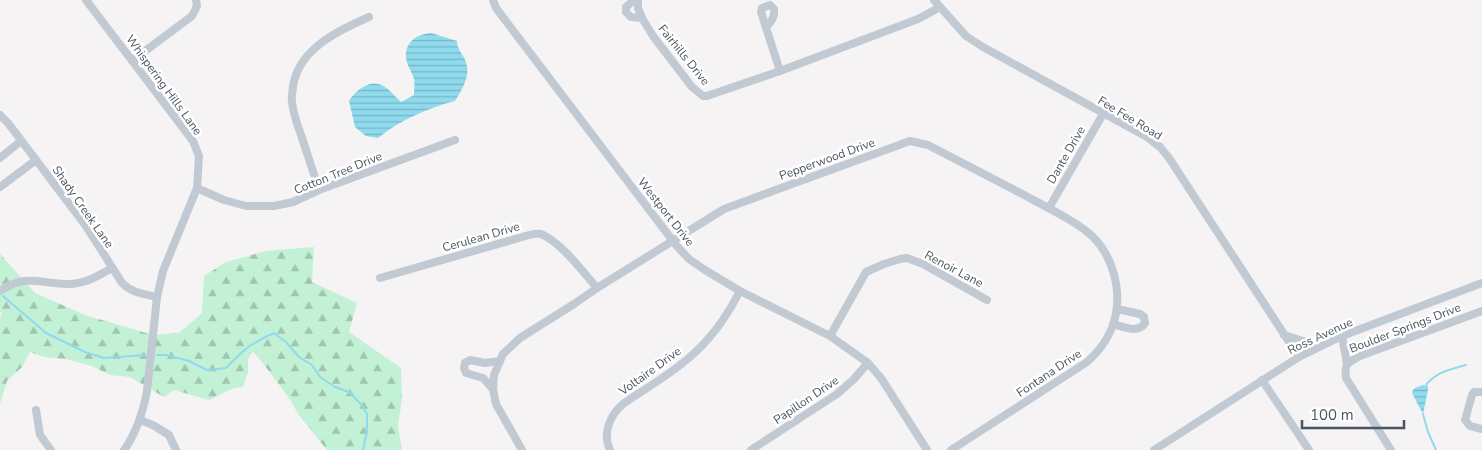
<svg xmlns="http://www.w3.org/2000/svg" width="1482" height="450" viewBox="0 0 1482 450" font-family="'Nunito Sans',sans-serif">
	<defs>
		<pattern id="forest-firs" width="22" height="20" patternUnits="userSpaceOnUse" patternTransform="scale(1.25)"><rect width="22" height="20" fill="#c3f1d5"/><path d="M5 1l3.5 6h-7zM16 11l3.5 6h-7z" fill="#a0c6b0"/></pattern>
		<pattern id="water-rules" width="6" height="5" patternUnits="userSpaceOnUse" patternTransform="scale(1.25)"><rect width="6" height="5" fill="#90daee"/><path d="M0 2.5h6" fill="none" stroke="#78b4c4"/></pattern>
	</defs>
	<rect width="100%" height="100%" fill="#f5f3f3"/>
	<polygon fill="url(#forest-firs)" points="314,247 312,282 357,303 349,332 401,368 402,399 398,426 402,450 327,450 298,414 291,401 269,371 253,351 248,359 248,373 243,387 234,388 209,400 174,390 164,397 130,377 110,375 92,366 66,359 44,357 30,352 22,367 7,381 0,404 0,319 2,313 0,312 0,254 35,293 85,315 153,335 179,333 202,313 204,276 226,262 266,251"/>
	<g fill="url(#water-rules)">
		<path d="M431 33 457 41C457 47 460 51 463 56 473 72 464 86 455 101 428 108 400 120 378 138L366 136 355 127 349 101C352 96 355 93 360 89 379 76 387 88 401 102L414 95C414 90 415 84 414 79 412 72 406 64 406 57 405 41 418 34 431 33Z"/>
		<path d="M1423 385 1428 386V390L1423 414 1412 393C1413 387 1419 387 1423 385Z"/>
	</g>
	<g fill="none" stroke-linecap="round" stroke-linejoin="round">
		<g stroke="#90daee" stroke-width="2">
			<polyline points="3,296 46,333 85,352 104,358 145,355"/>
			<path d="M157 355H167L189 361 207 370 226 368C242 351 251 343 274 333L286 342 299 357 312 365 320 377 335 387 349 392 361 404 367 414V430L363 450"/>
			<path d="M1426 385C1436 372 1451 369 1466 365"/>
			<polyline points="1423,414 1428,432 1436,450"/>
		</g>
		<g stroke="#c1cad2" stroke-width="8">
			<path d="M86 0 193 141 199 156 197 188 163 271 157 297 147 391C143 412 137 432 124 450"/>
			<polyline points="493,0 496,8 676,245 689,259 705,270 740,291 830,336 868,363 881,378 927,450"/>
			<polyline points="634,0 626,7 626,12 631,17 642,18"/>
			<polyline points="638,0 638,8 642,18 653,36 692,87 703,96 707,96 780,71 918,19 940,7"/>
			<polyline points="934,0 966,36 983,47 1147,137 1160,147 1169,158 1299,357"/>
			<path d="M766 27C772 22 775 17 774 9L770 5 762 8 761 12 780 71"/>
			<polyline points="133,60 192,16 197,6 196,0"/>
			<path d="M0 115 8 123 86 226 122 283C132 293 143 294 157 297"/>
			<polyline points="0,158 21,141"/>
			<polyline points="0,187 36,160"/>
			<polyline points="197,188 224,200 246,206 274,206 293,202 319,190 455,140"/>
			<path d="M319 190C313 171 307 153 301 135 297 124 293 113 292 102 291 97 293 91 293 86 299 49 337 31 369 17"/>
			<polyline points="1049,208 1103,114"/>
			<path d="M380 278 529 235C534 234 538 233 541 234 561 242 583 272 597 288"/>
			<path d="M0 291C27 273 40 284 68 284 85 284 98 276 112 268"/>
			<path d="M1113 324C1124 327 1138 334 1145 323L1144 317 1140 314 1117 309"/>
			<polyline points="1284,335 1319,346"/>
			<polyline points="830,336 866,272 884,264 900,259 907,258 923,264 987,300"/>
			<polyline points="1342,336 1347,364"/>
			<polyline points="1262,380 1309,450"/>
			<polyline points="493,389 483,378 466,373 464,368 465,363 470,360 485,363 500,361"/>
			<polyline points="1482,392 1474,392 1472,395 1465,420 1470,426 1482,429"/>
			<polyline points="36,410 40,435 51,450"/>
			<polyline points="140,420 153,425 169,435 176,450"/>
			<path d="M522 450 496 404 493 389 494 375 503 354 520 338 574 304 597 288 724 209 910 141 928 145C961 162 994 179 1026 196 1046 207 1080 223 1095 239 1111 256 1119 283 1117 306 1115 328 1104 347 1087 362L951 450"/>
			<path d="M610 450C602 434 610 415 623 404 652 384 685 366 708 339 721 325 731 308 740 291"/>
			<polyline points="751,450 837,394 853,380 868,363"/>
			<polyline points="1154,450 1299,357 1342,336 1482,283"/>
			<path d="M1391 450 1346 378C1344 363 1348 363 1360 356L1482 311"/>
		</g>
	</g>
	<g text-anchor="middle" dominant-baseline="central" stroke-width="5" stroke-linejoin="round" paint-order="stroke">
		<g font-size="12" fill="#4a5661" stroke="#fff">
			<text transform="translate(684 55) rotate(51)">Fairhills Drive</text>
			<text transform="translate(164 85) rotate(54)">Whispering Hills Lane</text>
			<text transform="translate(1130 118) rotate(31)">Fee Fee Road</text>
			<text transform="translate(1066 155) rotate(-60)">Dante Drive</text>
			<text transform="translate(827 159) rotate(-20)">Pepperwood Drive</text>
			<text transform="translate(338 173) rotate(-22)">Cotton Tree Drive</text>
			<text transform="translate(83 207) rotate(55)">Shady Creek Lane</text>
			<text transform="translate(666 212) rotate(52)">Westport Drive</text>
			<text transform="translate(481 237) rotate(-16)">Cerulean Drive</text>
			<text transform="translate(954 269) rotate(28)">Renoir Lane</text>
			<text transform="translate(1405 328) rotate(-21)">Boulder Springs Drive</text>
			<text transform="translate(1320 336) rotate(-25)">Ross Avenue</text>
			<text transform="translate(650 371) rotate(-36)">Voltaire Drive</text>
			<text transform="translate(1049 373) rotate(-34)">Fontana Drive</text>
			<text transform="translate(806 400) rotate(-34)">Papillon Drive</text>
		</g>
	</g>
	<path d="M1302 420v8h102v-8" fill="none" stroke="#4a5661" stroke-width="2.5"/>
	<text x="1310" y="420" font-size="15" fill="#4a5661" stroke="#ffffff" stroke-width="4" paint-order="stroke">100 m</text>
</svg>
